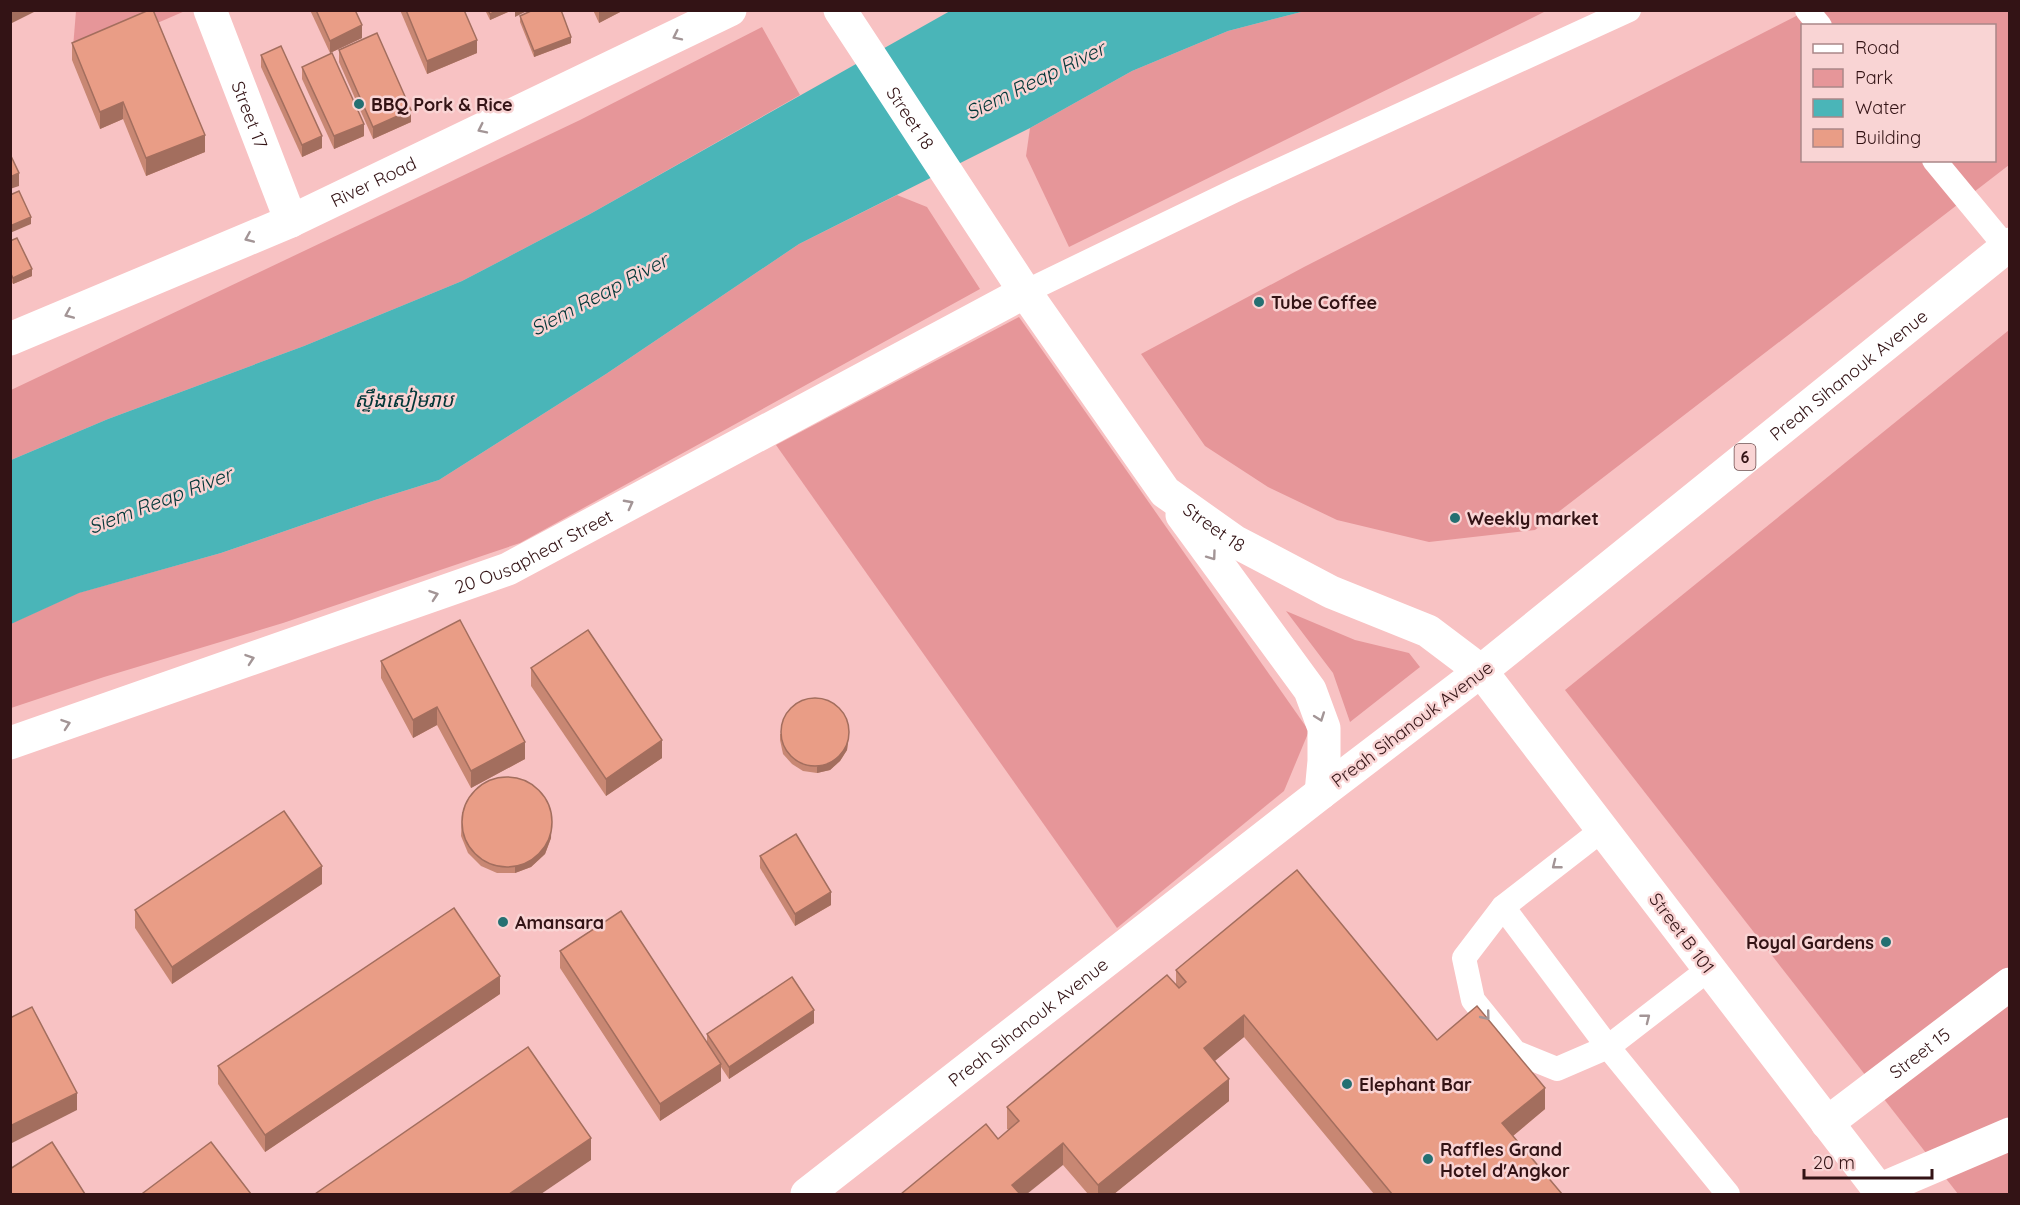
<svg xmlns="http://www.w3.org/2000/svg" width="2020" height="1205" viewBox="0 0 2020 1205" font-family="Quicksand,'Noto Sans Khmer',sans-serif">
	<rect width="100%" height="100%" fill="#f8c2c3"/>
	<g fill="#e69699" fill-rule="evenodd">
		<polygon points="76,11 185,11 72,60"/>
		<polygon points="1305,11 1546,11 1069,247 1026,156 1030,128 1132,71 1228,31"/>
		<path d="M1806 11H2009V165L1535 530 1429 542 1337 520 1268 487 1205 446 1141 354 1304 267ZM1802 26H1994V160H1802Z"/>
		<polygon points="762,27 800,95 590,214 462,281 304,346 108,419 11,460 11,390 580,120"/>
		<polygon points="897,195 927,207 980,289 520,543 283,623 104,677 11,708 10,624 78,593 221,553 375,500 439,480 606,374 799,244"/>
		<polygon points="1019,317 1309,731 1284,791 1117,928 776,445"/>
		<polygon points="2009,330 2009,1194 1958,1194 1565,690"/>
		<polygon points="1286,611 1355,640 1409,653 1420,667 1350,722 1333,673"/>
	</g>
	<polygon fill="#4ab5b8" points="950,11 1305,11 1228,31 1132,71 1030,128 799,244 606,374 439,480 375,500 221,553 79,593 11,624 11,460 108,419 304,346 462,281 590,214"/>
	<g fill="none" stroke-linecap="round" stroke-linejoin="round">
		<g stroke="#fff" stroke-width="24">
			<polyline points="1807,10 1820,26"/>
			<polyline points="1934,160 2006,247"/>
			<polyline points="1025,292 1236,190 1629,10"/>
			<polyline points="1602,830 1503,907 1464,958 1473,1000 1515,1052 1557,1069 1608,1047 1709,969"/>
			<polyline points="1503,907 1608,1047 1728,1194"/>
		</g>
		<g stroke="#fff" stroke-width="33">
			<path id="s1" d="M1827 1123 2010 984"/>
			<polyline points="1879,1190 2010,1134"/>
		</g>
		<g stroke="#fff" stroke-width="33">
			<path id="s2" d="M210 10 291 221"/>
			<path id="s3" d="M840 10 1025 292 1165 492 1234 541 1331 592 1428 631 1481 671"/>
			<path id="s4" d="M10 339 291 221 730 10"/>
			<polyline points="1182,515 1310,690 1324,728 1324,761 1321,793"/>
			<path id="s5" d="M10 743 508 569 1025 292"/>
		</g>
		<path stroke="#fff" stroke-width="33" id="s6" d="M807 1194 1321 793 1481 671"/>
		<path stroke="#fff" stroke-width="33" id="s7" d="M1882 1194 1481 671 2010 244"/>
	</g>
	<g fill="#c88773">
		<polygon points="310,10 355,10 362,38 330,53"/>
		<polygon points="400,10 464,10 477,53 427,74"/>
		<polygon points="485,10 508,10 508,12 490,20"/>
		<polygon points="593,10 624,10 599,23"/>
		<polygon points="520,16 571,43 534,57 520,22"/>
		<polygon points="72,43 205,152 146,176 123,119 100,129 72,60"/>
		<polygon points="339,50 411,122 373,139 339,62"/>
		<polygon points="261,55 322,148 302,157 261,67"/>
		<polygon points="302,67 364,136 334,149 302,79"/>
		<polygon points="10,241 32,276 13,284 10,279"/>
		<polygon points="381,661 525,759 471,788 437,725 413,738 381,678"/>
		<polygon points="531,668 662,758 606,796 531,686"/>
		<polygon points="780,734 849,737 847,750 840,761 830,770 817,773 803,771 792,764 783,754 780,740"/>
		<polygon points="462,812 551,838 545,854 531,867 515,873 497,873 481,866 468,853 461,836"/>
		<polygon points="760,856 831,905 795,926 760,868"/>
		<polygon points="322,884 172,984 135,928 135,910"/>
		<polygon points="560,951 707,1043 707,1034 814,1023 729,1079 721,1067 721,1081 660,1121 560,968"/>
		<polygon points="1176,970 1437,1040 1545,1109 1513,1136 1562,1194 1374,1194 1244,1037 1214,1061 1229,1101 1114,1194 1088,1194 1063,1165 998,1139 1009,1130 1007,1129 1007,1107 1176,985"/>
		<polygon points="500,994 265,1152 218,1084 218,1066"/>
	</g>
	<g fill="#a36e5e">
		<polygon points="10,10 36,10 36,11 10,24"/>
		<polygon points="498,10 508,10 508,12 490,20 490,14"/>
		<polygon points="515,10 529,10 515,17"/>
		<polygon points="624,10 599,23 599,11"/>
		<polygon points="362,25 362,38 330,53 330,41"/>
		<polygon points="571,37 571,43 534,57 534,51"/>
		<polygon points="477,40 477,53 427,74 427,61"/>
		<polygon points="123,102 123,119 100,129 100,112"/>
		<polygon points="411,110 411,122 373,139 373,127"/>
		<polygon points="364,124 364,136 334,149 334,136"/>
		<polygon points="205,135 205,152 146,176 146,158"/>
		<polygon points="322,136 322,148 302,157 302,145"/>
		<polygon points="19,173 19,186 10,189 10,177"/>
		<polygon points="31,217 31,224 10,233 10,226"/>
		<polygon points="32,269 32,276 13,284 13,278"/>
		<polygon points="437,707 437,725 413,738 413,720"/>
		<polygon points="849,730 847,750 840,761 830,770 817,773 817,767"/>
		<polygon points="662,740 662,758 606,796 606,779"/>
		<polygon points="525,742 525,759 471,788 471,771"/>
		<polygon points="552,814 551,838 545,854 531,867 515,873 515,867"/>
		<polygon points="322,866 322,884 172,984 172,967"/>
		<polygon points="831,892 831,905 795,926 795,914"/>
		<polygon points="500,976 500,994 265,1152 265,1135"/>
		<polygon points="814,1010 814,1023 729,1079 729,1067"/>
		<polygon points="1244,1015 1244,1037 1204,1070 1204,1048"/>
		<polygon points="721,1064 721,1081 660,1121 660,1104"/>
		<polygon points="1229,1079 1229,1101 1114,1194 1098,1194 1098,1185"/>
		<polygon points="1545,1088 1545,1109 1502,1145 1502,1123"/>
		<polygon points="77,1093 77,1110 10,1144 10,1126"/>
		<polygon points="591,1138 591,1160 541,1194 509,1194"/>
		<polygon points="1063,1143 1063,1165 1027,1194 1012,1194 1012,1185"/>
	</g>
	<g fill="#e99d86" stroke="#a36e5e" stroke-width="1.5">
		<polygon points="149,10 153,10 205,135 146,158 123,102 100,112 72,43"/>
		<polygon points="316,10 355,10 362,25 330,41"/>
		<polygon points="406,10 464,10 477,40 427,61"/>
		<polygon points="488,10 498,10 490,14"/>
		<polygon points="533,10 561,10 571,37 534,51 520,16"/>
		<polygon points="377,33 411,110 373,127 339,50"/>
		<polygon points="281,46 322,136 302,145 261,55"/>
		<polygon points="332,53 364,124 334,136 302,67"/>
		<polygon points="10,154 19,173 10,177"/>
		<polygon points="19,191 31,217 10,226 10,195"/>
		<polygon points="17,238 32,269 13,278 10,272 10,241"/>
		<polygon points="460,620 525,742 471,771 437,707 413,720 381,661"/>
		<polygon points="588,630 662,740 606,779 531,668"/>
		<circle cx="815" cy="732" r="34"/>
		<circle cx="507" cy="822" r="45"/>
		<polygon points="284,811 322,866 172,967 135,910"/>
		<polygon points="796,834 831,892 795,914 760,856"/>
		<polygon points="1297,870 1437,1040 1477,1006 1545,1088 1502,1123 1562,1194 1392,1194 1244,1015 1204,1048 1229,1079 1098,1185 1063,1143 1012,1185 1020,1194 901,1194 986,1124 998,1139 1019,1121 1007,1107 1167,975 1179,988 1186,982 1176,970"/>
		<polygon points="454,908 500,976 265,1135 218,1066"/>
		<polygon points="621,911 721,1064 660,1104 560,951"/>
		<polygon points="792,977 814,1010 729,1067 707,1034"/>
		<polygon points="32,1007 77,1093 10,1126 10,1018"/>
		<polygon points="528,1047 591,1138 509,1194 315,1194"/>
		<polygon points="52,1142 85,1194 10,1194 10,1169"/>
		<polygon points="211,1142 251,1194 144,1194 143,1193"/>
	</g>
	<defs><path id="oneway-chevron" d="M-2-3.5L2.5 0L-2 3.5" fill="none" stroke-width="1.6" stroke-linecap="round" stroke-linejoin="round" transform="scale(1.5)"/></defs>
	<g stroke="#a39596">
		<use href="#oneway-chevron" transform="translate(677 36) rotate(154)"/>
		<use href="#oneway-chevron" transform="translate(482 129) rotate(154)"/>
		<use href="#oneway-chevron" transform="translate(249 238) rotate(157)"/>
		<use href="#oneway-chevron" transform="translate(69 314) rotate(157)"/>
		<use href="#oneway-chevron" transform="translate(629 504) rotate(-28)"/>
		<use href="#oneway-chevron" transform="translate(1212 556) rotate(54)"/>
		<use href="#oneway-chevron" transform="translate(434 595) rotate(-19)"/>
		<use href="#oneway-chevron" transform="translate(250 659) rotate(-19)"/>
		<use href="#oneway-chevron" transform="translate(1320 717) rotate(70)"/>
		<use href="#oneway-chevron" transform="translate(66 724) rotate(-19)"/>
		<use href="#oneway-chevron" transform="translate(1556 865) rotate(142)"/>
		<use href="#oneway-chevron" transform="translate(1486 1016) rotate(51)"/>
		<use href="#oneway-chevron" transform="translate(1646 1018) rotate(-38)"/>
	</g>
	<g fill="#257072" stroke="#f9d4d4" stroke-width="2">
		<circle cx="359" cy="104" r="6"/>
		<circle cx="1259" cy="302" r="6"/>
		<circle cx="1455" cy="518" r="6"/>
		<circle cx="503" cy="922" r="6"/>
		<circle cx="1886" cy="942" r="6"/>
		<circle cx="1347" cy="1084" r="6"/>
		<circle cx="1428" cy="1159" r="6"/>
	</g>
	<g text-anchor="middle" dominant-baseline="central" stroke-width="5" stroke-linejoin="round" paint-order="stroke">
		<rect fill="#f9d4d4" stroke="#6e4d4e" stroke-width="1.5" x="1734.5" y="444" width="21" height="26" rx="4.5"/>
		<g font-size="16" font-weight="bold" fill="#331315">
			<text x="1745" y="457">6</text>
		</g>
		<g font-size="18" font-weight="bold" fill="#331315" stroke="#f9d4d4" text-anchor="start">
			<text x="371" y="104">BBQ Pork &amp; Rice</text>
			<text x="1271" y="302">Tube Coffee</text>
			<text x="1467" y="518">Weekly market</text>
			<text x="515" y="922">Amansara</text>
			<text x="1874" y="942" text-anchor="end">Royal Gardens</text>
			<text x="1359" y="1084">Elephant Bar</text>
			<text x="1440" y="1149">Raffles Grand<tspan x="1440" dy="21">Hotel d'Angkor</tspan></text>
		</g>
		<g font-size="18" fill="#331315" stroke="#f9d4d4">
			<text stroke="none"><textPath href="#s2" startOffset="112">Street 17</textPath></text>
			<text stroke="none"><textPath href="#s3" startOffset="129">Street 18</textPath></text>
			<text stroke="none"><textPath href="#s4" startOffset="396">River Road</textPath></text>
			<text stroke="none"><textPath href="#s7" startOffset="1131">Preah Sihanouk Avenue</textPath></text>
			<text stroke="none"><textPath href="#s3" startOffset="642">Street 18</textPath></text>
			<text stroke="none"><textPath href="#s5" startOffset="558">20 Ousaphear Street</textPath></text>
			<text transform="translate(1412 724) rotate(-37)">Preah Sihanouk Avenue</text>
			<text transform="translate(1682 933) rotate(53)">Street B 101</text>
			<text stroke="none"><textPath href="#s6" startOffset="280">Preah Sihanouk Avenue</textPath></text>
			<text stroke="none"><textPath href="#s1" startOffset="116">Street 15</textPath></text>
		</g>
		<g font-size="20" font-style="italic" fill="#013637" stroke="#f9d4d4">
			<text transform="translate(1035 80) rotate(-26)">Siem Reap River</text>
			<text transform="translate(599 294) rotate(-28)">Siem Reap River</text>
			<text x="404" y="399">ស្ទឹងសៀមរាប</text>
			<text transform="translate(160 500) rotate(-21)">Siem Reap River</text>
		</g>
	</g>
	<rect width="2020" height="1205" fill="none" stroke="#331315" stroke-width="24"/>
	<rect x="1801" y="24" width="195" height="138" fill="#f9d4d4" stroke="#aa8788" stroke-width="1.5"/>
	<rect x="1813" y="44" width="30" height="9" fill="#ffffff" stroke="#aa8788" stroke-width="1.5"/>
	<text x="1855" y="54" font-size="18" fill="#331315">Road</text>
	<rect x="1813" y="69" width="30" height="18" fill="#e69699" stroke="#aa8788" stroke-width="1.5"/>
	<text x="1855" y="84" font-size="18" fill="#331315">Park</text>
	<rect x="1813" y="99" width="30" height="18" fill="#4ab5b8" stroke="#aa8788" stroke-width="1.5"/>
	<text x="1855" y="114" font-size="18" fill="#331315">Water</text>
	<rect x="1813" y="129" width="30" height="18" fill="#e99d86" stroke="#aa8788" stroke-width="1.5"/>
	<text x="1855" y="144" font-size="18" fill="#331315">Building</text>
	<path d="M1804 1169v9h128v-9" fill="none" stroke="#331315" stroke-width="3"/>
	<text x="1813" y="1169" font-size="18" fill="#331315" stroke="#f9d4d4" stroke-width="4.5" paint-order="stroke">20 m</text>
</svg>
